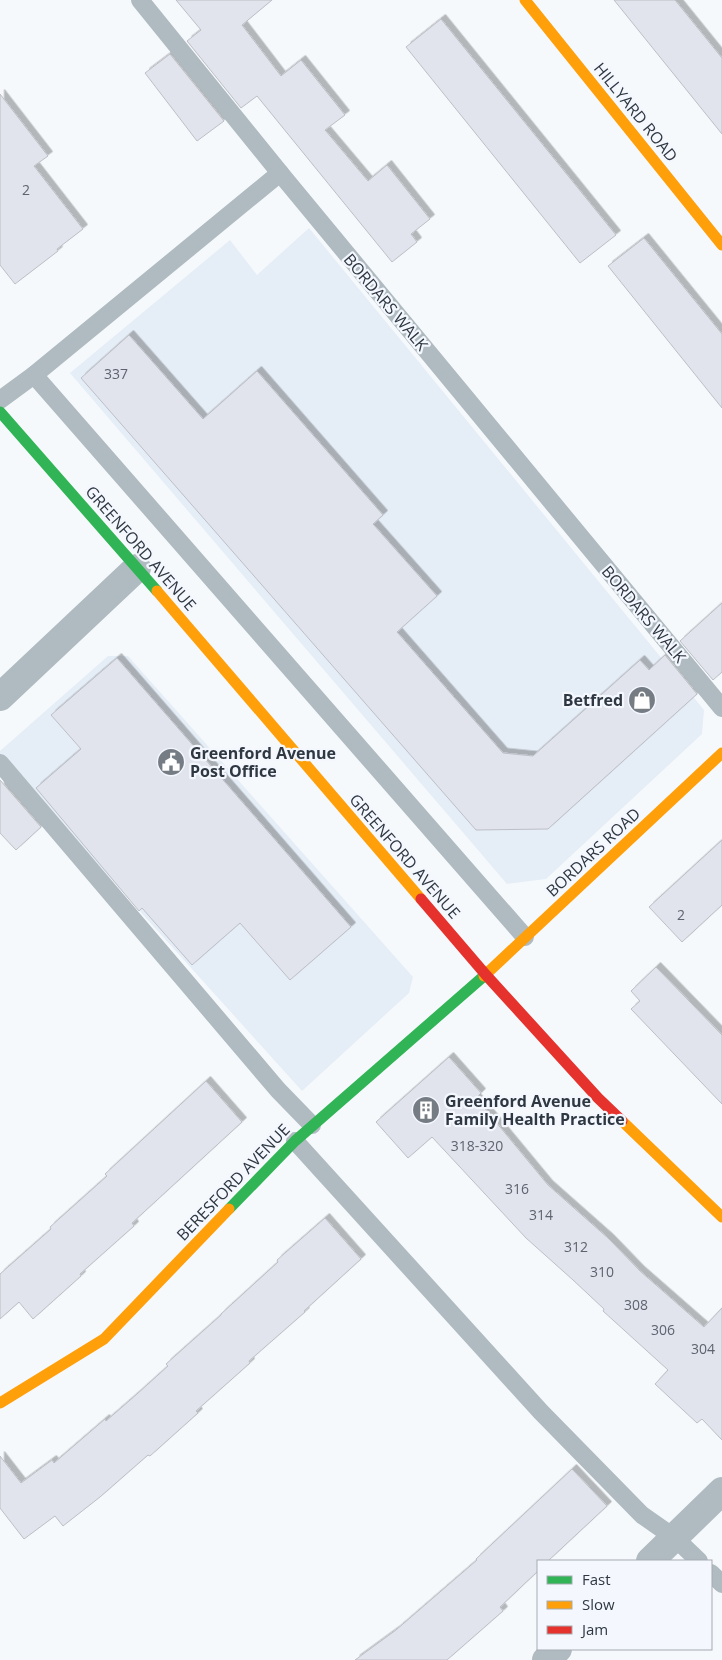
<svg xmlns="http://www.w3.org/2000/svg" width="722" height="1660" viewBox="0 0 722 1660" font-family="'Open Sans',sans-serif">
	<defs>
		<filter id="shadow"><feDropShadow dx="4.5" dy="-4.5" stdDeviation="0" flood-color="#0004"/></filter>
	</defs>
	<rect width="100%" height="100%" fill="#f6f9fc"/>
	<g fill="#e5edf6">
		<polygon points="309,228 704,710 702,734 546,879 507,884 70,373 230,240 257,275"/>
		<polygon points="108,656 128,656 413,977 409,993 302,1091 0,756 0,751"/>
	</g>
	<g fill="#e1e3ed" stroke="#bdbfc6" filter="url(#shadow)">
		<polygon points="176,0 272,0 242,25 281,76 301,60 345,115 325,130 368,181 387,165 430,219 411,234 417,242 392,262 257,96 241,108 187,41 201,30"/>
		<polygon points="614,0 675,0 722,58 722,134"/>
		<polygon points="441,19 616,235 580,263 406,47"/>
		<polygon points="170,54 224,121 197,141 145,73"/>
		<polygon points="0,94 48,156 34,166 83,229 57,249 58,251 15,284 0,265"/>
		<polygon points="644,238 722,334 722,408 608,266"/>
		<polygon points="129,335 203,419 257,371 383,515 373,524 437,596 397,632 503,753 533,756 640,660 649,670 665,655 697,694 548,829 476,830 81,378"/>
		<polygon points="722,603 722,672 713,680 680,641"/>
		<polygon points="117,658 351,927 290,980 240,923 192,965 142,908 139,911 36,788 81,749 51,715"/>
		<polygon points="0,780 41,827 16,850 0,833"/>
		<polygon points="722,840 722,905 682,942 649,907"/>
		<polygon points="656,967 722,1035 722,1104 631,1009 640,1001 631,991"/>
		<polygon points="449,1057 481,1093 476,1098 548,1185 609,1239 640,1271 704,1327 722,1308 722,1440 702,1419 697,1423 655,1384 668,1370 603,1311 604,1309 573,1280 526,1238 432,1137 408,1158 376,1122"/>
		<polygon points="206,1081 242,1122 132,1223 134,1226 80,1274 81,1276 33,1319 19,1302 0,1319 0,1274 51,1229 50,1227 107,1176 105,1174"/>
		<polygon points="325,1218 361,1259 304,1311 305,1312 249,1361 250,1363 196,1411 198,1413 150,1456 148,1455 100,1497 63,1526 55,1516 24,1539 0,1508 0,1456 21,1483 52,1460 54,1463 105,1419 106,1421 137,1394 168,1366 166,1364 221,1315 221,1314 278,1262 277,1260"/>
		<polygon points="572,1469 607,1506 548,1561 538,1561 538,1571 500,1607 503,1611 447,1660 355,1660 396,1630 477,1560 476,1559"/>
	</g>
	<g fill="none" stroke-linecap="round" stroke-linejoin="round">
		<g stroke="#afbbc0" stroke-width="18">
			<polyline points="140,0 280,173"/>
			<polyline points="34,375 525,937"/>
			<polyline points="0,400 34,375 280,173 722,708"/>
			<polyline points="0,763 278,1090 312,1125"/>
			<polyline points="295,1141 541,1412 642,1515 675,1538 699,1561"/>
			<polyline points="711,1573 722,1584"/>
		</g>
		<g stroke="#afbbc0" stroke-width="28">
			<polyline points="0,697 137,568"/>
			<polyline points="650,1561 722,1491"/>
			<polyline points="546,1660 558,1649"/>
		</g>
		<g stroke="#30b455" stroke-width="11">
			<polyline points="0,412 157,591"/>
			<polyline points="229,1209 295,1141 484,976"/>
		</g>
		<g stroke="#ff9f0a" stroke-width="11">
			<polyline points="525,0 722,245"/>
			<polyline points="157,591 421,899"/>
			<polyline points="484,976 722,753"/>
			<polyline points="622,1121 722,1217"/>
			<polyline points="0,1403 104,1339 229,1209"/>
		</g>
		<polyline stroke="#e5322d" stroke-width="11" points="421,899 486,975 598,1098 622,1121"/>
	</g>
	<defs>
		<g id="shop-disc" transform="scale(1.4375)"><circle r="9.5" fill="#757c83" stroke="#f4f8fe"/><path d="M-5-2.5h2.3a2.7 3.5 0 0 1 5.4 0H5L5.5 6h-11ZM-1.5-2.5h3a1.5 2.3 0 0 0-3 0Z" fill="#fff"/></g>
		<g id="civic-disc" transform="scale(1.4375)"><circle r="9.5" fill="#757c83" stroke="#f4f8fe"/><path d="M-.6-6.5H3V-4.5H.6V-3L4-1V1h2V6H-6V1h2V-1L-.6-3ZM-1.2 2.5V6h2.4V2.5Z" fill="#fff"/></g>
		<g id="building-disc" transform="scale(1.4375)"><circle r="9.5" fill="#757c83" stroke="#f4f8fe"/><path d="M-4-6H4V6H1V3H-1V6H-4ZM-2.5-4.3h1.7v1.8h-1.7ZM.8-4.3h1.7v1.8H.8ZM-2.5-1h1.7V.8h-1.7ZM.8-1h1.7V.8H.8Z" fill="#fff"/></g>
	</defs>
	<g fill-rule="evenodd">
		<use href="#shop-disc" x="642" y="700"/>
		<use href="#civic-disc" x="171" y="762"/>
		<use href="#building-disc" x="426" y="1110"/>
	</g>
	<g text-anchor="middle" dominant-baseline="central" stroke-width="4.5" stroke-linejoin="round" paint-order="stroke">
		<g font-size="14" fill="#5d646e">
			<text x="26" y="189">2</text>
			<text x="116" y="373">337</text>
			<text x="681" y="914">2</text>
			<text x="477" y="1145">318-320</text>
			<text x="517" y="1188">316</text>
			<text x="541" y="1214">314</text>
			<text x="576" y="1246">312</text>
			<text x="602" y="1271">310</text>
			<text x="636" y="1304">308</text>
			<text x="663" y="1329">306</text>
			<text x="703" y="1348">304</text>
		</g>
		<g font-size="16" fill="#2f3842" stroke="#f4f8fe">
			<text transform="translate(636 112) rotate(51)">HILLYARD ROAD</text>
			<text transform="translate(386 302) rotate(50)">BORDARS WALK</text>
			<text transform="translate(141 548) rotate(49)">GREENFORD AVENUE</text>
			<text transform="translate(644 614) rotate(50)">BORDARS WALK</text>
			<text transform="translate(593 852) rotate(-43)">BORDARS ROAD</text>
			<text transform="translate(405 856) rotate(49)">GREENFORD AVENUE</text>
			<text transform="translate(233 1182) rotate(-46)">BERESFORD AVENUE</text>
		</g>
		<g font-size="16" font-weight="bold" fill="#2f3842" stroke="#f4f8fe" text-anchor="start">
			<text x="623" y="700" text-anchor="end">Betfred</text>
			<text x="190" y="753">Greenford Avenue<tspan x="190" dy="18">Post Office</tspan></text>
			<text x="445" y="1101">Greenford Avenue<tspan x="445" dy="18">Family Health Practice</tspan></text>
		</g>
	</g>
	<rect x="537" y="1560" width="175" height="90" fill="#f4f8fe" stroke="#a5abb3"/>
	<rect x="547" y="1576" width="25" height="8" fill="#30b455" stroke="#a5abb3"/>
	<text x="582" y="1585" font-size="15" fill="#2f3842">Fast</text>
	<rect x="547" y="1601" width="25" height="8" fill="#ff9f0a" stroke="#a5abb3"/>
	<text x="582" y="1610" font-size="15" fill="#2f3842">Slow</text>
	<rect x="547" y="1626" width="25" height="8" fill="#e5322d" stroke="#a5abb3"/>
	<text x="582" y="1635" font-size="15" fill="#2f3842">Jam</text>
</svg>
